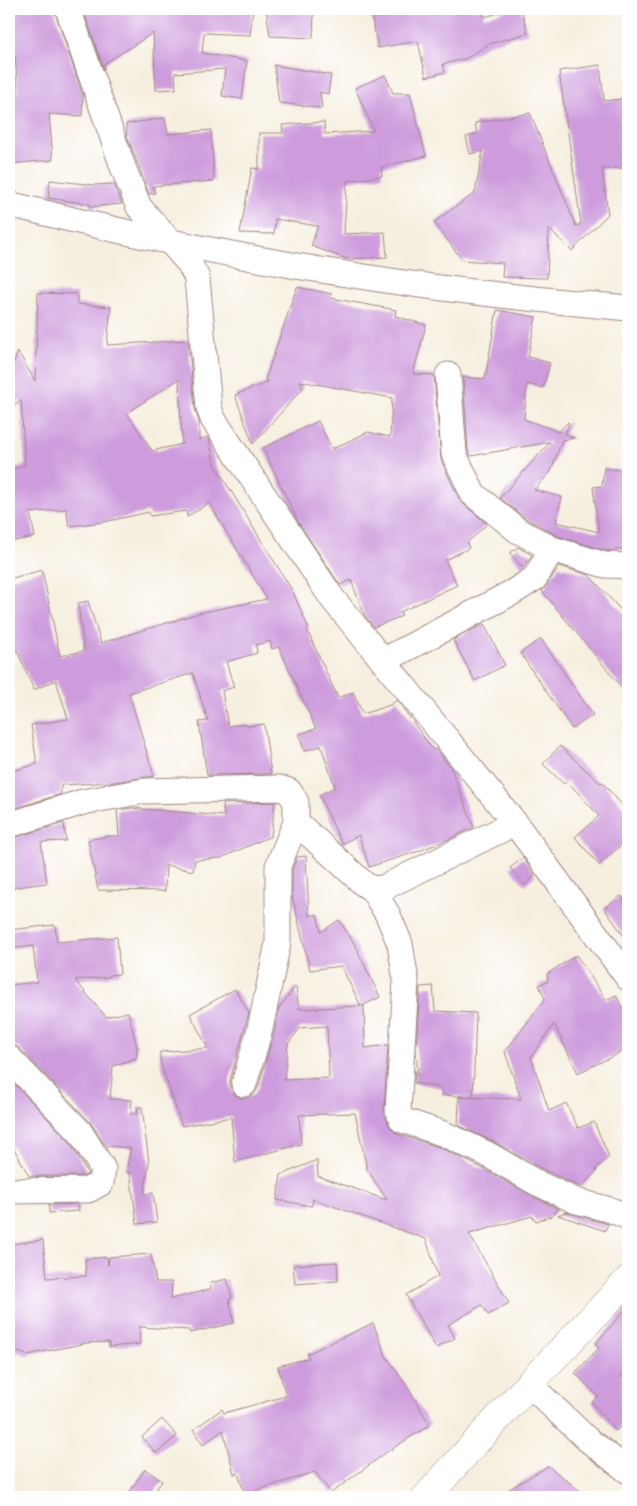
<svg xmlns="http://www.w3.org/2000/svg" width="637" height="1506" viewBox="0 0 637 1506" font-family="Mali,sans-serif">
	<rect width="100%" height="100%" fill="#fff"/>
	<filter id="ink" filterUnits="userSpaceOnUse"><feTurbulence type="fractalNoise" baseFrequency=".02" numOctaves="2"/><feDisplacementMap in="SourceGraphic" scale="10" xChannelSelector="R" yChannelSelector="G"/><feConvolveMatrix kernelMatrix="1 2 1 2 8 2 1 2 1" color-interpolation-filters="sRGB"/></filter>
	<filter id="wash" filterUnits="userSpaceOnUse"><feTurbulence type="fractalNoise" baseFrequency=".0096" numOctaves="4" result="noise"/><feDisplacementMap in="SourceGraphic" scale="20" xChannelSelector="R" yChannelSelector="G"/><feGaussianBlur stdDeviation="1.12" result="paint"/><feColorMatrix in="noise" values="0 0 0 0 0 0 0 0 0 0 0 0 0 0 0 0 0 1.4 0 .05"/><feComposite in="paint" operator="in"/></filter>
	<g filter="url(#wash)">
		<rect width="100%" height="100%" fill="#f6efdf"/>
		<g id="blocks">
			<g fill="#ce9cdd" fill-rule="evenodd">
				<polygon points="9,9 54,9 83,96 82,116 49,114 53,160 9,164 9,93 18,92 15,56 9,57"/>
				<polygon points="83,9 253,9 250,35 204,33 202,53 247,61 242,99 222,96 225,69 175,73 176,89 156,90 153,33 104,64 104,70"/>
				<polygon points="266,9 314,9 313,38 270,36"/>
				<polygon points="370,9 483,9 484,17 512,9 521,9 528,33 489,44 465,59 443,64 445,72 426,77 418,41 378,48"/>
				<polygon points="274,65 331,75 328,94 320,92 322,108 279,103"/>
				<polygon points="600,65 604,101 628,98 628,168 602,169 608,214 572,251 549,229 547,278 502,277 503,263 462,260 434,222 475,193 483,151 470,154 466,137 477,134 475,123 530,113 576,226 581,224 559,71"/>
				<polygon points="385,75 393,93 410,93 426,156 381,167 382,176 347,181 344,234 385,232 387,257 347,259 311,246 318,226 275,219 274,234 240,233 252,168 259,169 259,133 283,133 282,125 324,122 325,134 374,131 355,88"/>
				<polygon points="165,118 168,134 211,130 214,181 153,186 155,193 149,194 127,136 126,124"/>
				<polygon points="50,180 94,185 114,184 122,204 90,207 90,204 48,198"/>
				<polygon points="297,287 332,294 331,298 396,310 395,316 426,325 413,374 434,375 441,460 460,501 487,524 467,543 469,548 445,560 457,585 400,612 402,616 374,627 365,616 351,580 340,585 298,522 263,448 318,421 332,449 368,432 390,437 392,398 300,381 303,388 253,444 235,395 268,382 265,380"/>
				<path d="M38 293 77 294V304L111 307 107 345 188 340 195 409 199 422V440L208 437 209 439 215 465 293 592 309 629 307 630 338 698 353 692 363 714 390 705 397 700 433 750 436 749 451 768 474 827 447 840 419 851 369 867 359 835 342 844 319 795 335 787 321 746 304 751 299 734 316 729 279 647 272 649 270 641 256 645 257 653 226 662 234 687 222 691 228 726 246 724 247 726 264 724 271 774 207 775 199 722 208 721 193 673 129 693 154 776 115 782 61 785V794L9 810V772L37 764 31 725 68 719 56 680 34 690 17 650 9 653V579L42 570 60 656 84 651 78 603 88 601 101 643 199 613 267 599 209 503 187 517 186 511 150 516 149 512 104 522 69 526 66 509 30 513 35 537 9 542V470L25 465 21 400 9 408V374L18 352 35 381ZM179 379 182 444 152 451 127 413Z"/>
				<polygon points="497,310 536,317 528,357 550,363 543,388 527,384 524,419 559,432 568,422 569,423 565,434 574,438 562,440 551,471 534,490 562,497 556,522 599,532 593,487 602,486 604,468 628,471 628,548 607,551 558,536 525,518 500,498 550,442 471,456 468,450 463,377 485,379"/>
				<polygon points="518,547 532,555 523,568 510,553"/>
				<polygon points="559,566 589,575 628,618 628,695 542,591 547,585"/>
				<polygon points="484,624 505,665 475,681 453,640"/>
				<polygon points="541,639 593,715 572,729 520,653"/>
				<polygon points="560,746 600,783 602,782 628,812 628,839 599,865 575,837 599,816 567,781 564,784 543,764"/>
				<polygon points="275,802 271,836 221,858 195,860 193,871 166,865 165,891 98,890 88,840 108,836 119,836 117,810 132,808 224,816 223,804"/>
				<polygon points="64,823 66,841 41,842 47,883 9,888 9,839"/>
				<path d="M306 856 309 916 317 914 321 932 339 920 359 951 358 952 380 997 362 1006H364L365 1048 388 1045 384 1110 389 1126 397 1134 439 1147 480 1167 530 1195 559 1209 551 1216 536 1221 532 1216 469 1234 509 1303 488 1315 482 1305 448 1325 455 1338 436 1348 406 1295 438 1276 426 1239 313 1199 312 1206 277 1200 281 1175 317 1160 318 1176 387 1200 367 1169 355 1113 299 1115 301 1144 235 1162 231 1117 182 1126 160 1061V1052L208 1048 190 1014 235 989 249 1013 230 1080V1087L234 1094 240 1098H248L254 1094 258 1088 274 1033 279 1008 296 986 299 1009 361 1006 341 966 310 970 292 895V869L297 857ZM327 1026 329 1078 284 1080 288 1044 300 1028Z"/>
				<polygon points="523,858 535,875 525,885 510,868"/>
				<polygon points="621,896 628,906 628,942 604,908"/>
				<polygon points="55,925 57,942 117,937 120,974 109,975 109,977 75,980 106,1017 128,1012 137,1047 136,1058 113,1066 110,1099 132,1100 131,1114 137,1114 138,1107 142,1107 149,1163 144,1194 153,1193 157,1222 137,1224 130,1172 126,1172 131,1148 106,1146 90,1122 19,1048 11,1044 9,1037 9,985 37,982 33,946 9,949 9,930"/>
				<polygon points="576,955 606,1000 616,995 628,1019 628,1049 578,1073 554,1024 531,1057 549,1111 566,1103 578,1128 594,1122 609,1157 596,1169 597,1171 581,1187 544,1170 494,1142 458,1125 459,1097 521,1099 505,1052 545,999 539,985 548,981 547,974"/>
				<polygon points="433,986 435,1011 476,1013 473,1097 442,1095 442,1088 414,1083 415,1070 418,1077 416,1049 420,987"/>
				<polygon points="9,1078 69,1141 88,1174 84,1176 29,1176 13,1147 9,1147"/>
				<polygon points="78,1204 79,1211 49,1213 49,1205"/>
				<polygon points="566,1212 608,1224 605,1231 558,1215"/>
				<polygon points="43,1240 47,1278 86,1276 85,1259 107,1257 108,1265 109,1257 151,1254 156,1282 172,1282 171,1299 211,1289 210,1283 227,1279 232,1298 229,1299 234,1323 190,1333 189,1330 139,1327 140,1344 109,1347 109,1342 87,1343 27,1355 9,1349 9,1244"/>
				<polygon points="337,1262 338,1281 295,1284 293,1265"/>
				<polygon points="628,1307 628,1368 621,1376 628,1383 628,1420 616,1431 592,1402 598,1396 575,1373 599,1348 595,1344"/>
				<polygon points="373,1323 386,1356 405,1383 430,1425 387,1452 331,1493 315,1472 245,1494 238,1473 234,1474 223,1430 203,1445 193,1430 222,1409 224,1413 286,1396 278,1366 309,1358 307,1354"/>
				<polygon points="162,1419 177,1436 156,1453 142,1437"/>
				<polygon points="548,1466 588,1497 496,1497"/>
				<polygon points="145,1469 162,1481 151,1497 126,1497"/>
			</g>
		</g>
	</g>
	<g filter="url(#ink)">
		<use href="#blocks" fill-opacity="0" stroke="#a08785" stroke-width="1"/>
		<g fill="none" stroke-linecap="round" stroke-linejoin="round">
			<g stroke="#a08785" stroke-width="27">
				<g id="street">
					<polyline points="68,9 124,170 139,207 189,263 197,278 209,408 213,419 332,598 515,823 628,978"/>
					<path d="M9 204C126 234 245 259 365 277 452 291 540 300 628 308"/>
					<polyline points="448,375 454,454 473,494 517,530 552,549 605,565 628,566"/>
					<polyline points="383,661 513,592 535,578 552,549"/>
					<polyline points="296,822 364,884 372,889 383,888 515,823"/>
					<polyline points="9,825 83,802 144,791 279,788 289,791 296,802 296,822 278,866 278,943 260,1029 244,1084"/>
					<polyline points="372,889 388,915 400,944 406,981 398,1111 402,1120 444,1134 487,1154 537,1183 576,1201 611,1210 628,1217"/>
					<polyline points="9,1058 80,1132 103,1169 101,1183 88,1190 9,1191"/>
					<polyline points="529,1384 587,1439 628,1471"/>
				</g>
			</g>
			<g stroke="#a08785" stroke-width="29">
				<polyline id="secondary" points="426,1497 529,1384 628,1280"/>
			</g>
			<use href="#street" stroke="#fff" stroke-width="25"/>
			<use href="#secondary" stroke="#fff" stroke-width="28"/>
		</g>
	</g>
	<rect width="637" height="1506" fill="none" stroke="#fff" stroke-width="30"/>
</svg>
